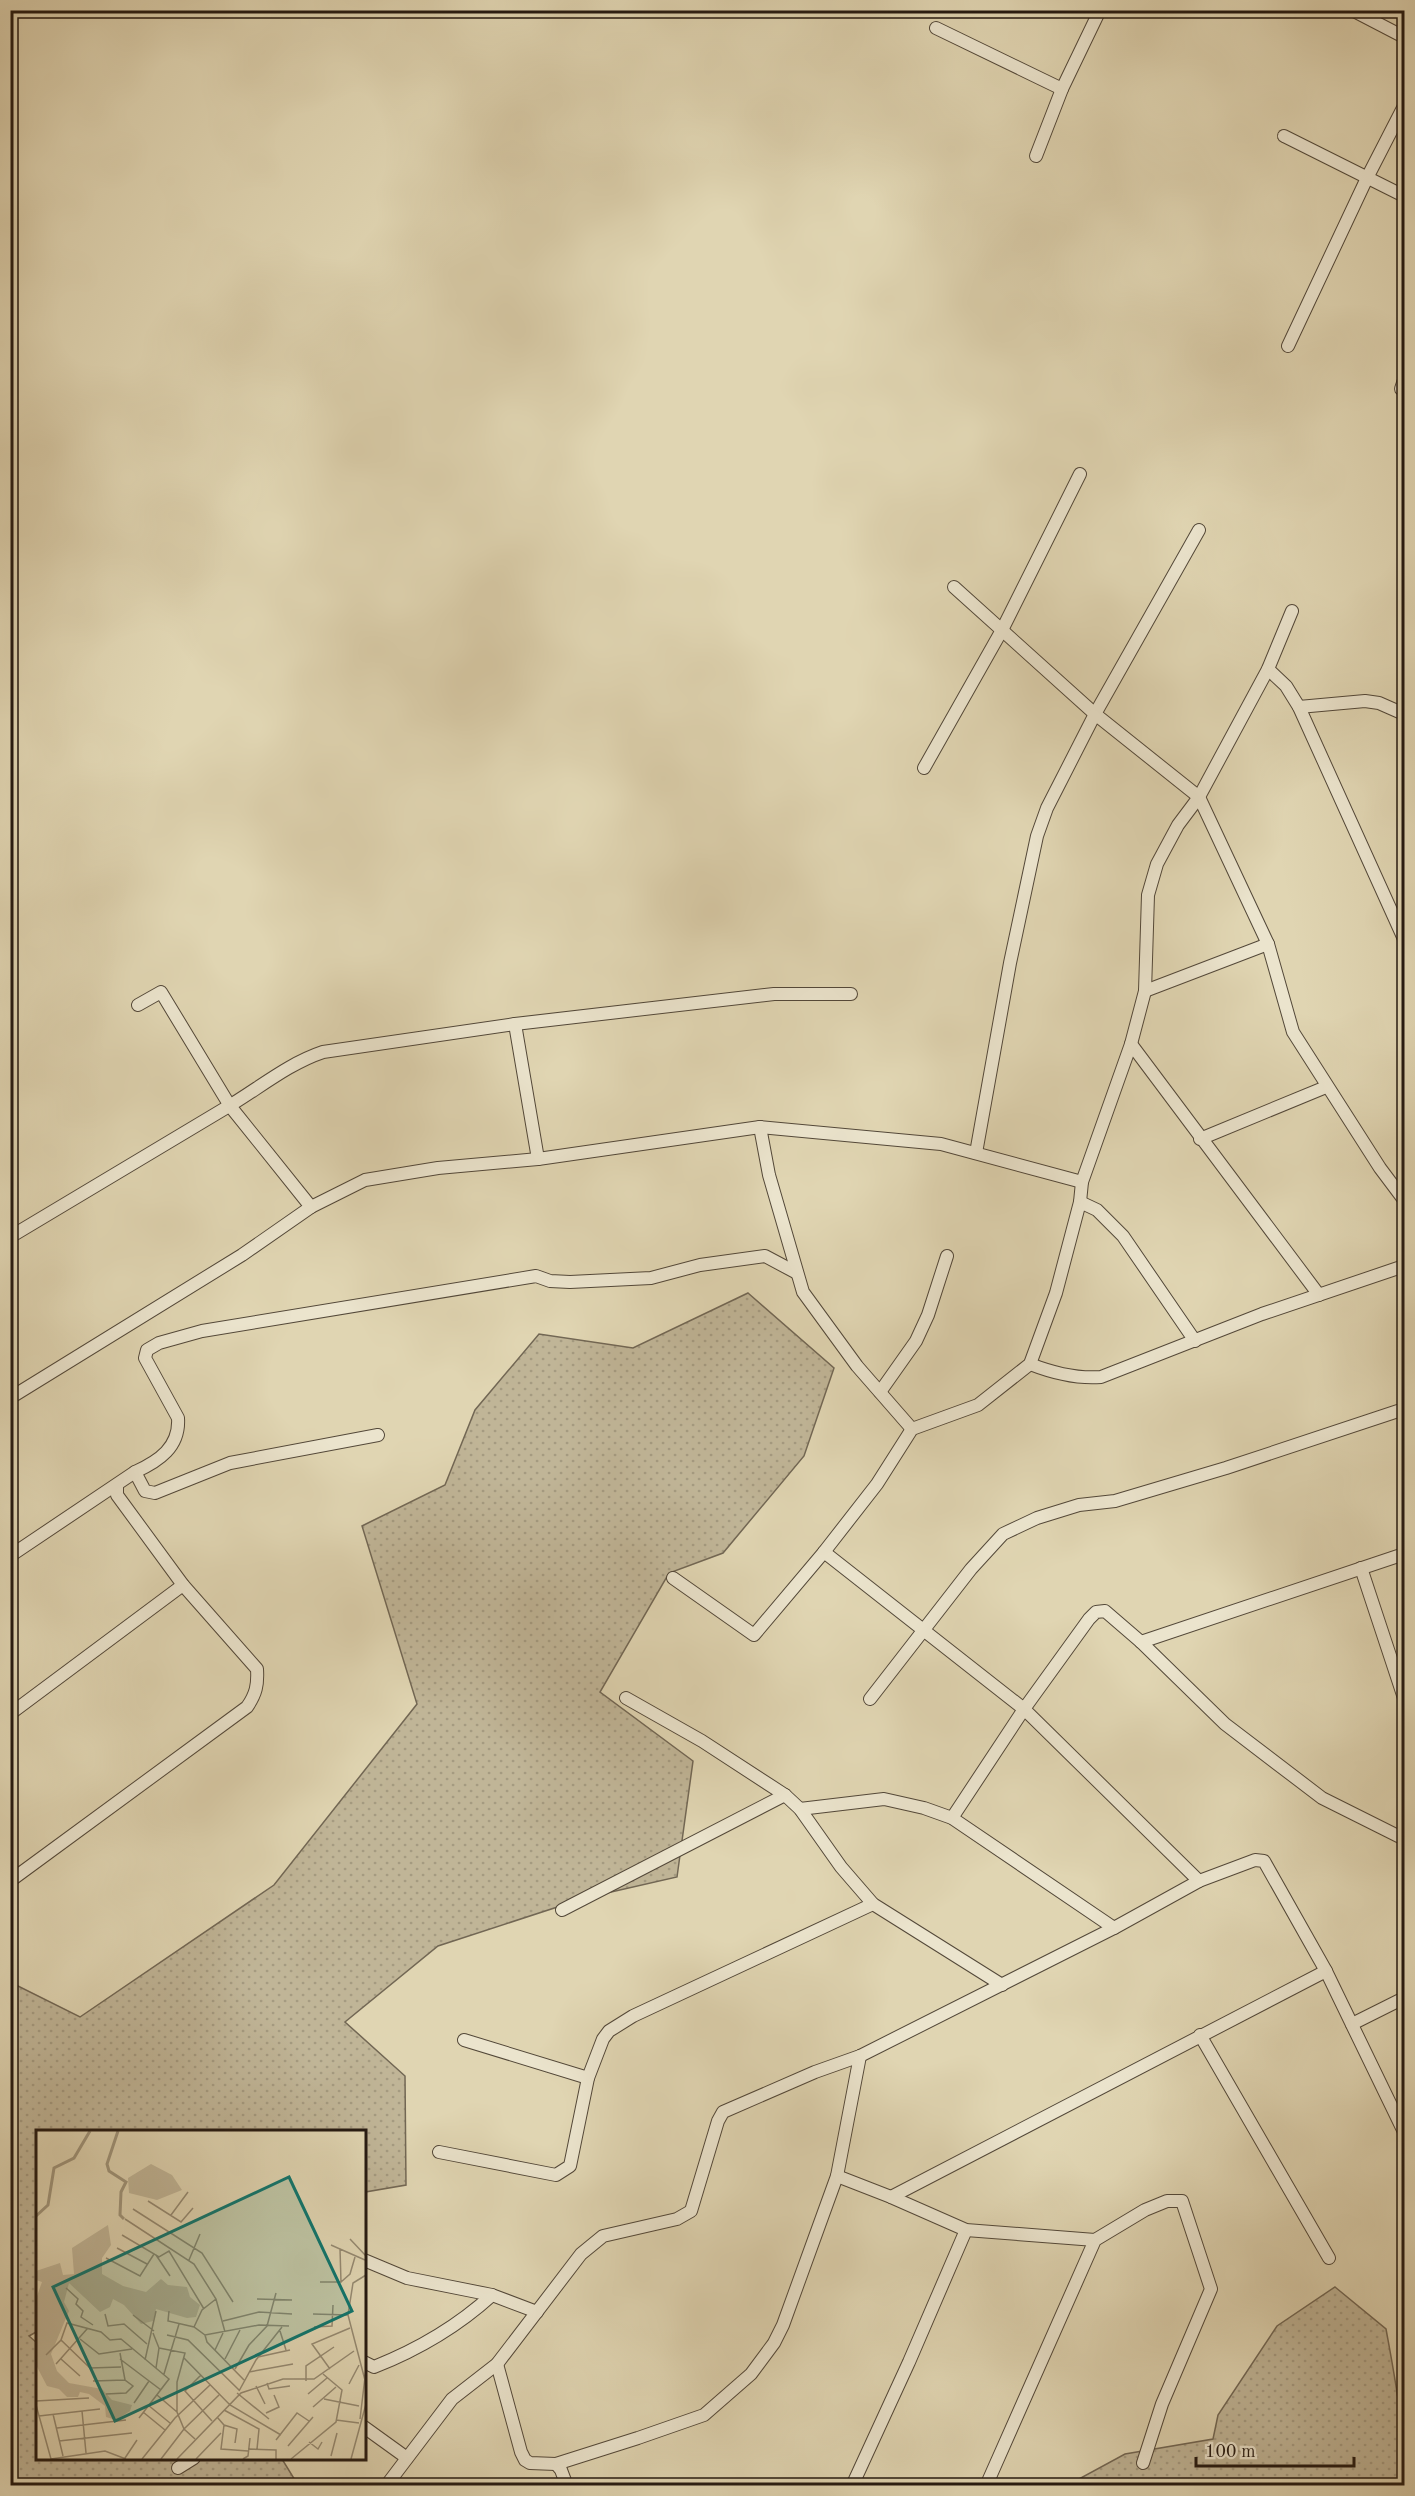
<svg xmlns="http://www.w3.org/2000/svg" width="1415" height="2496" viewBox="0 0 1415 2496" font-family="'Old Standard TT',serif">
	<defs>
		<pattern id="grass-dots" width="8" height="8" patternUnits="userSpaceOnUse" patternTransform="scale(1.5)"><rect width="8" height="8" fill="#c0b597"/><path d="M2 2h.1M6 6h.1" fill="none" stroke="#a59b81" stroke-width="1.8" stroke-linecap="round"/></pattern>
	</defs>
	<rect width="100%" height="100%" fill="#e0d5b2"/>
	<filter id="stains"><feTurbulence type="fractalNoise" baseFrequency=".00333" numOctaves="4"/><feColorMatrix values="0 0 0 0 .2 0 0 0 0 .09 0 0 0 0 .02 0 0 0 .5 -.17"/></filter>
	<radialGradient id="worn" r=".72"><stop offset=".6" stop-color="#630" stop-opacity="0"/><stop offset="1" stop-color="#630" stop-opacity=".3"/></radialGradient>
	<g fill="url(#grass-dots)" stroke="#726754" stroke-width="1.5">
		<polygon points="748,1293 834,1368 804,1456 723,1553 669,1573 600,1692 693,1761 677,1877 585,1898 438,1946 345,2022 405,2076 406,2185 365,2192 364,2132 38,2132 38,2331 29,2336 37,2343 38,2458 174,2458 177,2461 197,2458 282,2459 298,2485 11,2485 10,1982 80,2017 274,1885 417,1704 362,1526 445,1485 475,1410 539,1334 633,1348"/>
		<path d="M1335 2287 1386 2329C1391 2357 1412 2464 1403 2485L1074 2486 1077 2480 1125 2454 1213 2439 1218 2415 1277 2326Z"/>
	</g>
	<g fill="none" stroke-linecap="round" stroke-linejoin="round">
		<g stroke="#534839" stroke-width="14">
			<g id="street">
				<polyline points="1352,10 1404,37"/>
				<polyline points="936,28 1062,89"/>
				<polyline points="1284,136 1404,196"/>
				<polyline points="1036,156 1062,89 1100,10"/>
				<polyline points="1288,346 1367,178 1404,106"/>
				<polyline points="1401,389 1404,380"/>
				<polyline points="954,587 1095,714 1199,797 1268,944 1293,1032 1380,1168 1404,1200"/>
				<polyline points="1268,669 1286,686 1299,707 1404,939"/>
				<polyline points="1299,707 1365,701 1379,703 1404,714"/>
				<polyline points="924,768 1002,630 1080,474"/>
				<polyline points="1145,991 1268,944"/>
				<polyline points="138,1005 161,992 230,1106 311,1207"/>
				<polyline points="515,1024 538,1159"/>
				<polyline points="1131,1044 1319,1295"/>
				<polyline points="760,1127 769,1175 803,1292 857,1366 912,1429"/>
				<polyline points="1200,1139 1326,1087"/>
				<polyline points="976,1153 1010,963 1037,836 1047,808 1095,714 1199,530"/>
				<polyline points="1080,1202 1097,1210 1123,1236 1195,1341"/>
				<path d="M10 1237C81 1194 153 1152 224 1109 257 1090 287 1064 323 1052L515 1024 774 994H851"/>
				<path d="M1030 1364C1053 1373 1076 1379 1101 1377L1262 1314 1404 1266"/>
				<polyline points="880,1392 916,1341 928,1315 947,1256"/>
				<polyline points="10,1398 242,1255 311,1207 365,1180 438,1168 538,1159 760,1127 941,1144 1082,1182"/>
				<polyline points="135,1472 145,1491 155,1493 230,1463 378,1435"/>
				<polyline points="824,1552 1024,1709 1199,1881"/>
				<path d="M10 1556 135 1472C159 1461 180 1447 178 1418L145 1358 147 1350 159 1343 202 1331 536 1276 550 1281 570 1282 651 1278 700 1265 765 1256 797 1273"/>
				<polyline points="1361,1568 1404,1698"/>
				<polyline points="673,1578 754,1635 824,1552 877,1484 912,1429 978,1405 1030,1364 1056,1293 1080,1202 1082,1182 1131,1044 1145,991 1148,895 1157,864 1178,825 1199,797 1268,669 1292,611"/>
				<polyline points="1141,1642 1404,1554"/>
				<polyline points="626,1698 702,1741 785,1795 800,1809 841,1867 873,1904 1002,1985"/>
				<polyline points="870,1699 971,1569 1003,1534 1037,1518 1079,1505 1115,1501 1226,1468 1404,1409"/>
				<polyline points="10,1714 183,1585"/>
				<polyline points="800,1809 884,1799 924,1808 952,1818 1114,1928"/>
				<polyline points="952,1818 1024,1709 1089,1619 1096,1612 1105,1611 1141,1642 1225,1724 1322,1798 1404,1839"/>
				<path d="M10 1881 247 1707C256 1694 258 1685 257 1669L183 1585 117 1495V1486"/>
				<polyline points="562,1910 785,1795"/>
				<polyline points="1352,2024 1404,1998"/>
				<polyline points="1200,2035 1329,2258"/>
				<polyline points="464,2040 588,2078"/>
				<polyline points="439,2152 556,2175 570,2166 588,2078 603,2039 609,2031 633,2016 873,1904"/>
				<polyline points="837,2176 891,2197 966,2230 1095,2240"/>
				<polyline points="891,2197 1326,1971"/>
				<polyline points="364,2260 407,2278 492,2295 537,2312"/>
				<path d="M364 2362 374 2367C417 2350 458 2326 492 2295"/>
				<polyline points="497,2364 521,2452 525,2460 530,2463 556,2464 638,2438 704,2415 751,2374 774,2343 783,2325 837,2176 860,2056"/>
				<polyline points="364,2427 407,2458"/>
				<polyline points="556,2464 561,2470 567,2486"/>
				<polyline points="178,2468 194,2458"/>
				<polyline points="386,2486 452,2399 497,2364 581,2254 603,2236 677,2219 691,2211 718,2121 723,2112 815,2072 860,2056 1114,1928 1199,1881 1255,1860 1264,1861 1326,1971 1404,2132"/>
				<polyline points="852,2486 909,2362 966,2230"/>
				<polyline points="986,2486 1095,2240 1145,2210 1167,2201 1182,2201 1211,2289 1162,2404 1143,2463"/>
			</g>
		</g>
		<use href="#street" stroke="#ebe4cd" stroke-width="12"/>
	</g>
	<g transform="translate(36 2130)">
		<rect width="330" height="330" fill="#e0d5b2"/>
		<path d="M115 34 136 45 146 60 121 70 93 63 92 48ZM72 95 75 115 66 128V144L87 156 110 162 125 149 132 155 151 157 154 167 164 175 160 187 151 188 120 179 117 191 105 194 88 175 77 169 74 177 64 182 33 153 28 172 33 181 15 224 21 241 33 253 66 259 76 270 96 275 94 281 80 290 70 287 69 276 53 264 44 262 42 267H31L23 259 11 256 0 235 1 166 6 152 0 150V141L24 133 27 145 38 144 36 118Z" fill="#c0b597"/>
		<path fill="none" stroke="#a0957b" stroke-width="3" d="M82 1 71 34 73 41 90 52 85 62 84 85 88 89M0 86 12 75 18 38 38 28 54 1"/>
		<path fill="none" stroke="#958a72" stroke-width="1.5" d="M112 71 145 92 157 78M97 79 166 123 197 172M135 85 152 62M89 89 158 134 180 169 189 202M86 105 123 127 133 121 168 179M314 109 330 126M81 118 111 134M304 119 329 130M120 125 134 146M70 128 104 146 118 124M153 130 164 104M330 145 317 153 312 185 330 254M284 152H305L304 119 295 115M305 152 314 144 319 127M30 158 42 169 40 174 47 181 45 187 57 195M221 169 256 170M133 181 132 191 158 197 169 205 223 195 253 196M69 184 72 196 88 194 111 214M277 184 312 185M97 185 118 201M187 191 223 182 256 184M158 197 166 180 180 169M278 197 296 196 297 175M244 201 250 220M117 203 123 218 120 238M131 205 152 210 203 260M169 205 171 212 208 250M44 209 63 224 96 219M25 210 54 238 85 237M123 218 149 223 141 252V282L148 299 159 309M179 220 187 203M10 225 25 210 31 193 65 202 74 210 85 209 133 249 103 288M222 227 254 220M148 228 194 275 245 305M25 229 44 246M84 229 125 260M189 229 204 200M109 230 120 181M20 234 51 199M199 239 213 215 231 196 240 163M294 239 276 214 314 198M213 242 257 234M128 244 143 194M165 245 149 261 176 291M57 251 89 250M270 251V236L298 217M231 253 233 259 254 256M313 254 323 235M220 256 229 274M203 261 220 230 246 197M201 263 233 289M70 264 90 263 97 256 89 250 84 223M272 264 291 248M121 265 141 282M288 269 323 276M0 271 53 268M98 273 113 251M0 275 15 329M112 275 134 293M277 277 300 257M188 280 223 299 221 319M46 281 50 323M107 282 129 300M230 283 243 277 238 265M17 284 27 326M3 286 64 279M181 287 188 295 201 299 199 313M324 289 330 239M300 290 323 293M188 295 185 319 212 321M21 298 90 290M240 310 261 283 273 291M23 311 96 303M273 312 282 319 286 312M252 316 277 287M212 319 240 320V329M295 326 301 303M89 328 101 310M15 329 69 321 90 329M106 329 139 288 174 255M125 329 148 299 183 265M141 329 205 263 247 249H278L318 221M160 329 185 303M207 329 212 326 214 308M255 329 300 292 306 260 287 244M315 329 330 274"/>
		<path fill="#0f766e" fill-opacity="0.15" stroke="#0f766e" stroke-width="3" d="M253 47 316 181 79 291 17 157Z"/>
		<rect width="330" height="330" fill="none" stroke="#241911" stroke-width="3"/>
	</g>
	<rect width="1415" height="2496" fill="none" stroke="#e0d5b2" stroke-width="36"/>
	<rect x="12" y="12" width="1391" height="2472" fill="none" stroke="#241911" stroke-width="3"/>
	<rect x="18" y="18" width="1379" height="2460" fill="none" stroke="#241911" stroke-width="1.5"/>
	<path d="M1196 2457v9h158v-9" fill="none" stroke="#241911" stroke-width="3"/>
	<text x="1205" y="2457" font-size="18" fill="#241911" stroke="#ebe4cd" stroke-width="4.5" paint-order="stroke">100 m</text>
	<rect width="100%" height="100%" filter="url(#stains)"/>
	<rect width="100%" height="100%" fill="url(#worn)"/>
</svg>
